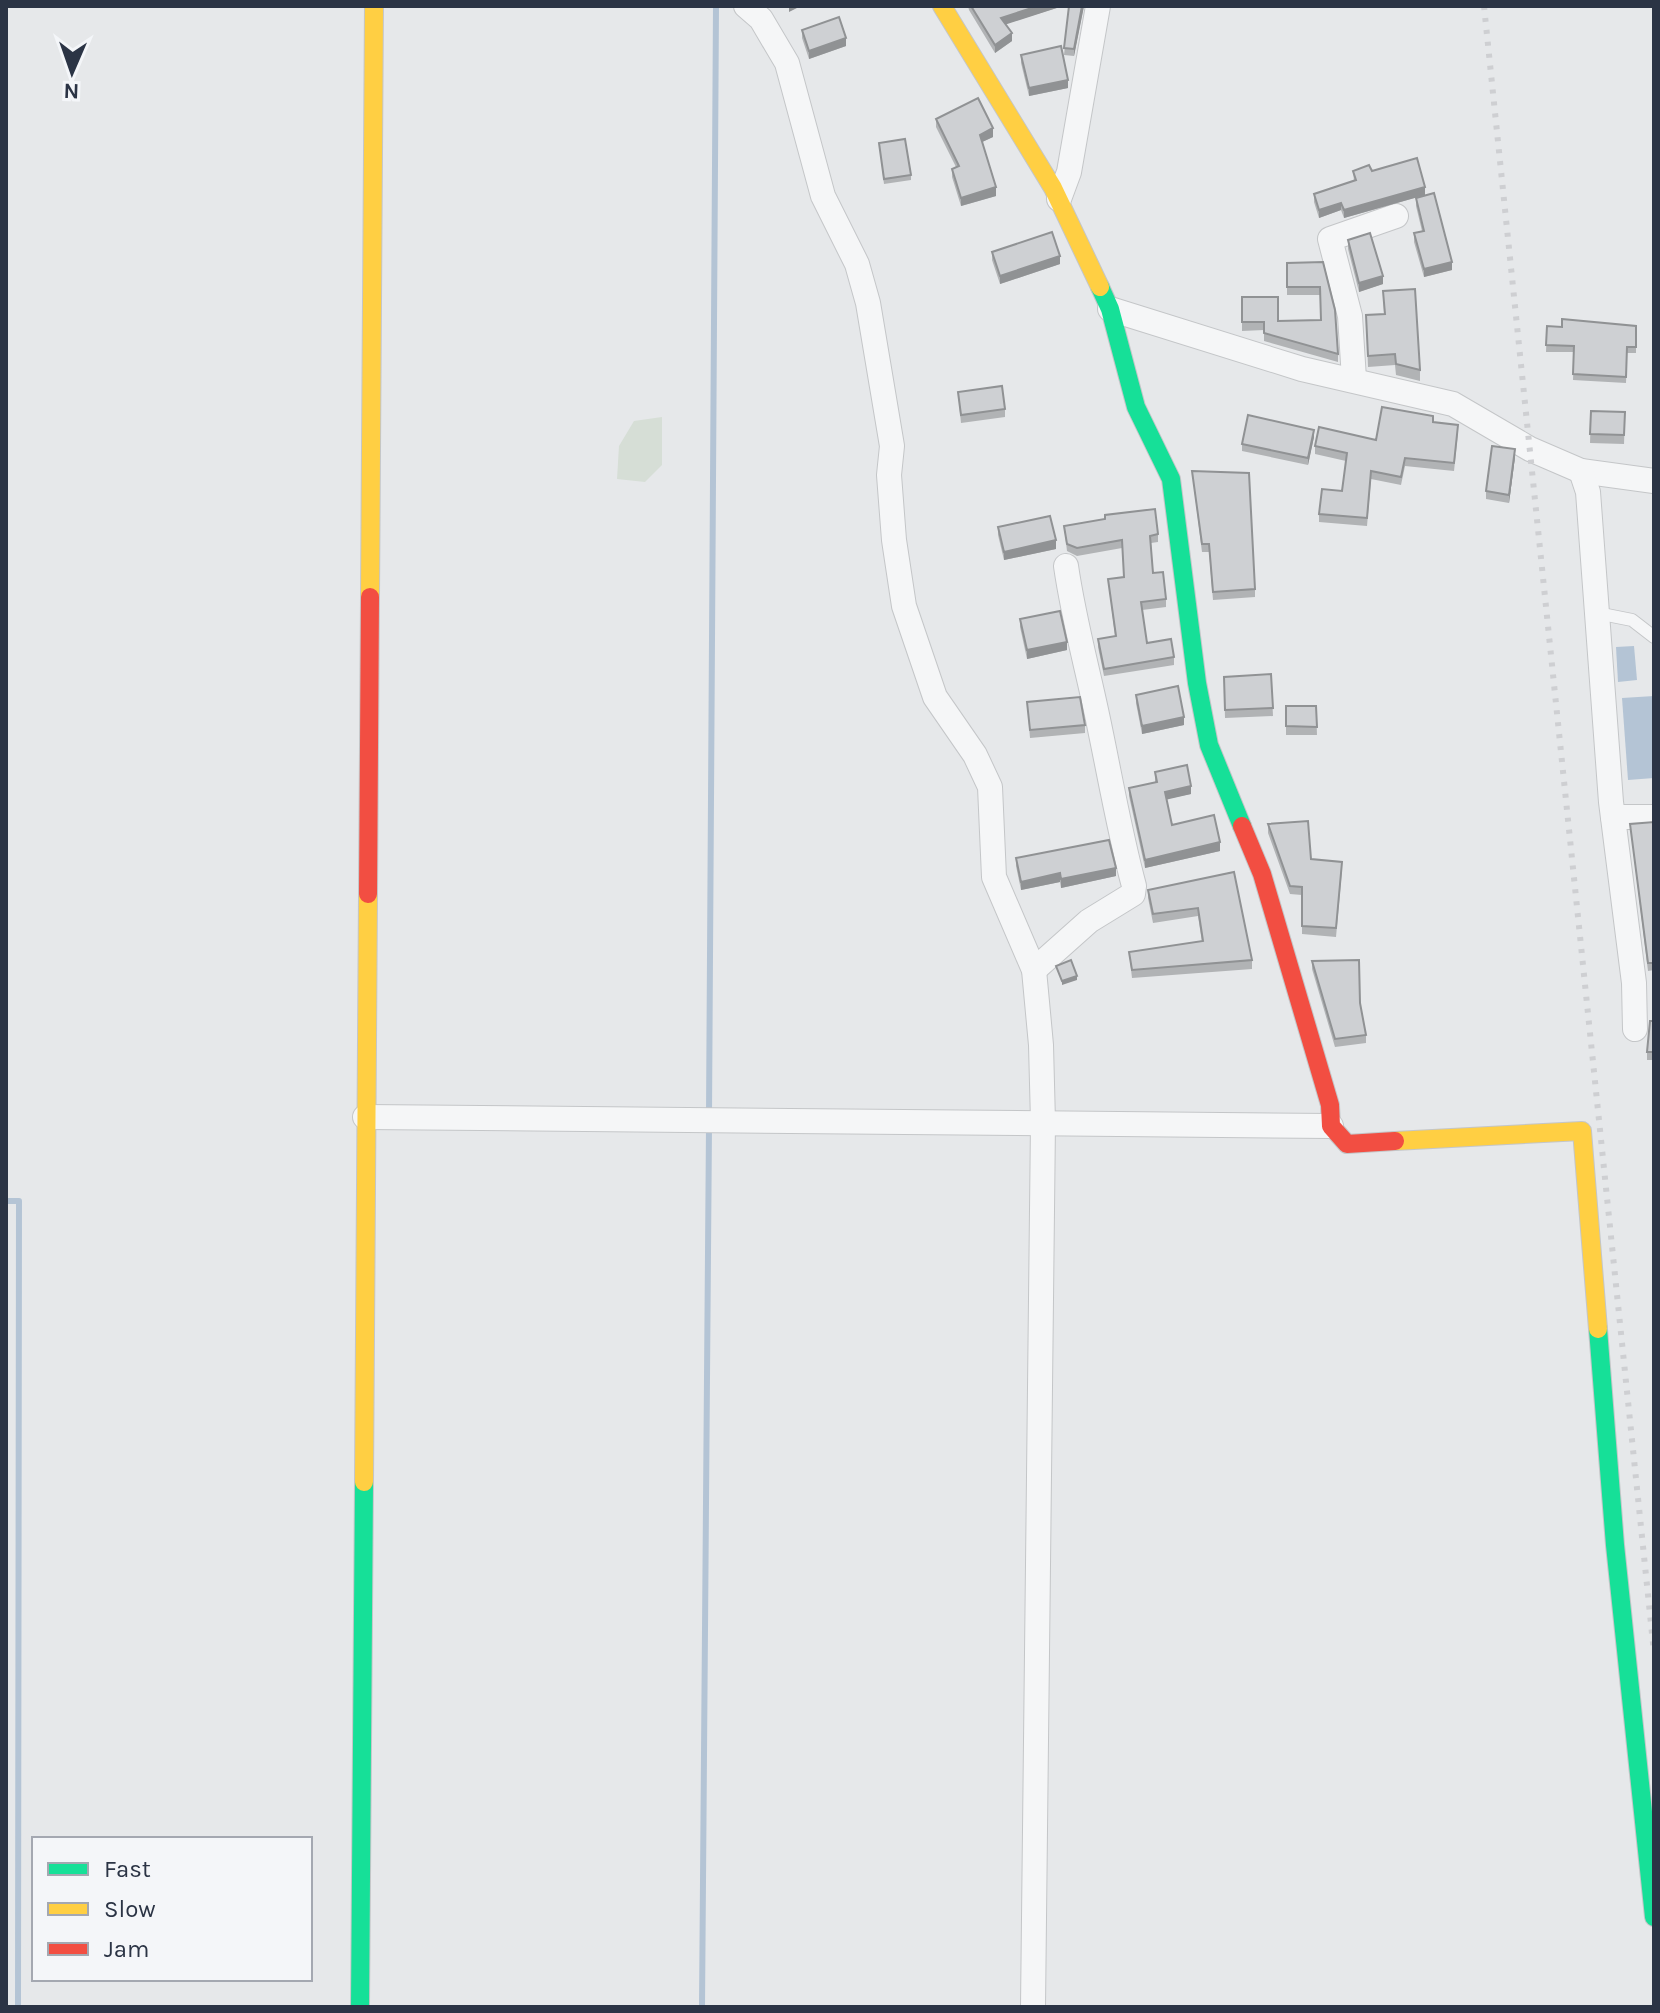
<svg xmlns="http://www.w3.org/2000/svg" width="1660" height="2013" viewBox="0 0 1660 2013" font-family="Karla,sans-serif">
	<rect width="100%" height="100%" fill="#e6e8ea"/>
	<polygon fill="#d6ded6" points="662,417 662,465 645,482 617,479 619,446 634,421"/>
	<g fill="#b4c4d5">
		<polygon points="1634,646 1637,680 1618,682 1616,647"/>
		<polygon points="1654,696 1654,778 1628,780 1622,698"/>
	</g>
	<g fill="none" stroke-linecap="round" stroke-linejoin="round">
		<g stroke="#b4c4d5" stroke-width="6">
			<polyline points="709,1115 716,6"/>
			<polyline points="6,1201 19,1201 18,2007"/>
			<polyline points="702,2007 709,1127"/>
		</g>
		<g stroke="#c4c6c8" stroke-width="14">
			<polyline id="lane" points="1597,613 1632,620 1654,637"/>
		</g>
		<g stroke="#c4c6c8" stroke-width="26">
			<g id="street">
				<polyline points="746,6 761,19 787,63 823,196 857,264 868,303 892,446 889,475 894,540 904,606 935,697 975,755 990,787 994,877 1034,970 1041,1045 1043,1122 1033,2007"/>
				<polyline points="1059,199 1069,172 1098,6"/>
				<polyline points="1110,309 1302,369 1453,404 1530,449 1581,471 1654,481"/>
				<polyline points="1354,379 1350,316 1330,239 1396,216"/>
				<polyline points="1581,471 1588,492 1611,802 1634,983 1635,1029"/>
				<polyline points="1613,817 1654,817"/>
				<path d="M1034 970 1089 921 1133 894 1134 886C1120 834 1111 782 1100 729 1089 674 1074 622 1066 566"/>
				<polyline points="365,1117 1331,1126"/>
			</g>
		</g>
		<g stroke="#c4c6c8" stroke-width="20">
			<g id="fast">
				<polyline points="1100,287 1110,309 1136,407 1171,479 1197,683 1209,745 1242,826"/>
				<polyline points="1598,1329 1615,1545 1654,1917"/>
				<polyline points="360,2007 364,1482"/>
			</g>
		</g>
		<g stroke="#c4c6c8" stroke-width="20">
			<g id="slow">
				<polyline points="942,6 1053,188 1100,287"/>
				<polyline points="370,597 374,6"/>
				<polyline points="1395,1141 1582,1131 1598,1329"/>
				<polyline points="364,1482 368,894"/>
			</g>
		</g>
		<g stroke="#c4c6c8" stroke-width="20">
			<g id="jam">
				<polyline points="1242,826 1262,874 1330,1105 1331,1126 1347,1144 1395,1141"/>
				<polyline points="368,894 370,597"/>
			</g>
		</g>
		<use href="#lane" stroke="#f5f6f7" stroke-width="12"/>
		<use href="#street" stroke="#f5f6f7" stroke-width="24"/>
		<use href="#fast" stroke="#16e098" stroke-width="18"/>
		<use href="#slow" stroke="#ffcf43" stroke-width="18"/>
		<use href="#jam" stroke="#f24e42" stroke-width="18"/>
		<polyline stroke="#cecfd2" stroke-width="6" stroke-dasharray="4 8" stroke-linecap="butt" points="1484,6 1654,1653"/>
	</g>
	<g fill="#b1b3b5">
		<polygon points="968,6 1063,6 1005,24 1012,41 995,53 969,10"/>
		<polygon points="1069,6 1084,6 1074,56 1064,55"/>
		<polygon points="802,30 846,46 809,59 802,38"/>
		<polygon points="1021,55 1068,88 1029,96 1021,63"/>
		<polygon points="936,119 993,137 982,142 996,196 961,206 952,177 952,169 956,167 936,127"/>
		<polygon points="879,143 911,175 911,180 884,184"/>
		<polygon points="1353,171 1372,171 1425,195 1344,218 1341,210 1319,218 1314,202 1314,194 1354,181"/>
		<polygon points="1416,198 1452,270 1424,277 1414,242 1414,233 1422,231 1416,206"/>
		<polygon points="1348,240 1383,284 1359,292 1348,249"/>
		<polygon points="992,252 1060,264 1000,284 992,260"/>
		<polygon points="1323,262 1338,354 1338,362 1264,341 1264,330 1242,331 1242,297 1278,321 1321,320 1320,295 1287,295 1287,263"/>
		<polygon points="1383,291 1420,370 1420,381 1396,375 1395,365 1368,367 1366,315 1384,314"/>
		<polygon points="1547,326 1636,326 1636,353 1627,353 1626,383 1573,380 1574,352 1546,352"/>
		<polygon points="958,392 1005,409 1005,417 961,423"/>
		<polygon points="1591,411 1625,412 1624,444 1590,443"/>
		<polygon points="1433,422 1458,433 1454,471 1405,466 1401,485 1371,479 1367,526 1319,522 1319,514 1342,491 1346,461 1315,454 1315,446 1376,440"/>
		<polygon points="1314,437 1308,465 1242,451 1242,444"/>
		<polygon points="1515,457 1509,503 1486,499 1486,491"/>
		<polygon points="1192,471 1255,589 1255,597 1213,600 1209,552 1202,552"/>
		<polygon points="1064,526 1158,534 1158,542 1151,543 1153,573 1166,599 1166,607 1142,610 1147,643 1174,657 1174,665 1104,676 1098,647 1098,639 1115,636 1108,579 1124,577 1122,548 1077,556 1067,551"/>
		<polygon points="998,527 1056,549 1004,560 998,535"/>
		<polygon points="1020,619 1067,650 1027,659 1020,627"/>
		<polygon points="1271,674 1273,716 1225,718 1224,677"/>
		<polygon points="1136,695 1184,725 1142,734 1136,703"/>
		<polygon points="1027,702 1085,725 1085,733 1030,738"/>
		<polygon points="1286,706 1316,706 1317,735 1286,735"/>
		<polygon points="1155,772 1191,794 1166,799 1172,825 1220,851 1145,868 1129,796 1129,788 1155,783"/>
		<polygon points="1654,822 1654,970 1648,971 1630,824"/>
		<polygon points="1268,824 1311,859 1342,870 1336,937 1302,934 1302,895 1290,894 1268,833"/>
		<polygon points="1016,858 1116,876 1061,888 1060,882 1021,890 1016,866"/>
		<polygon points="1234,872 1252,960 1252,969 1132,978 1129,952 1202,942 1198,916 1153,923 1148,898 1148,890"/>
		<polygon points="1312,961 1360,1003 1366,1035 1366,1043 1335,1047 1312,969"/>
		<polygon points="1654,1021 1654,1060 1647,1060 1647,1052"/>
	</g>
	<g fill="#909294">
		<polygon points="789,6 801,6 789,12"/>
		<polygon points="1038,6 1063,6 1001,26 1001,18"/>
		<polygon points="1082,6 1084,6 1074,56 1074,49"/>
		<polygon points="1012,33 1012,41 995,53 995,45"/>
		<polygon points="846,38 846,46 809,59 809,51"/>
		<polygon points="1068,80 1068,88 1029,96 1029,88"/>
		<polygon points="993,128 993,137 980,143 980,135"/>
		<polygon points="996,187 996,196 961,206 961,198"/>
		<polygon points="1425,187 1425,195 1344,218 1344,210"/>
		<polygon points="1341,203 1341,210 1319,218 1319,210"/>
		<polygon points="1060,256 1060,264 1000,284 1000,276"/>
		<polygon points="1452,262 1452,270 1424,277 1424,269"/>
		<polygon points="1383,276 1383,284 1359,292 1359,283"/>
		<polygon points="1314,430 1314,437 1308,465 1308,458"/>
		<polygon points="1515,449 1515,457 1509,503 1509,495"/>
		<polygon points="1056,540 1056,549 1004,560 1004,552"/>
		<polygon points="1067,642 1067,650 1027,659 1027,650"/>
		<polygon points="1184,717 1184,725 1142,734 1142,726"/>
		<polygon points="1191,786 1191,794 1165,800 1165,792"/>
		<polygon points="1220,842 1220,851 1145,868 1145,860"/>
		<polygon points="1116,868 1116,876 1061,888 1061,879"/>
		<polygon points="1060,873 1060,882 1021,890 1021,882"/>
		<polygon points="1077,976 1077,980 1062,985 1062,981"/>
	</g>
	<g fill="#ced0d3" stroke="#909294" stroke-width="2">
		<polygon points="971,6 1038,6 1001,18 1012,33 995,45"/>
		<polygon points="1069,6 1082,6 1074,49 1064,48"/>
		<polygon points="839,17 846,38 809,51 802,30"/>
		<polygon points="1061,46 1068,80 1029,88 1021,55"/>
		<polygon points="978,98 993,128 980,135 996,187 961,198 952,169 959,166 936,119"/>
		<polygon points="905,139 911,175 884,179 879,143"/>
		<polygon points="1417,158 1425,187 1344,210 1341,203 1319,210 1314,194 1356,180 1353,171 1369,165 1372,171"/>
		<polygon points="1434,193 1452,262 1424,269 1414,233 1424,231 1416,198"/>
		<polygon points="1052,232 1060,256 1000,276 992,252"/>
		<polygon points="1370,233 1383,276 1359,283 1348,240"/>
		<polygon points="1323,262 1335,310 1338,354 1264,333 1264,322 1242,322 1242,297 1278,297 1278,321 1321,320 1320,287 1287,287 1287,263"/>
		<polygon points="1415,289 1420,370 1396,364 1395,354 1368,356 1366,315 1385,314 1383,291"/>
		<polygon points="1562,319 1636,326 1636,347 1627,347 1626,377 1573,374 1574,346 1546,345 1547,326 1562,327"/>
		<polygon points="1002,386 1005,409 961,415 958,392"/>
		<polygon points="1382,407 1433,416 1433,422 1458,425 1454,463 1405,458 1401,477 1371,471 1367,518 1319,514 1322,489 1342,491 1347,453 1315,446 1319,427 1376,440"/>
		<polygon points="1591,411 1625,412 1624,435 1590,434"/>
		<polygon points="1248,415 1314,430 1308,458 1242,444"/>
		<polygon points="1492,446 1515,449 1509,495 1486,491"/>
		<polygon points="1192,471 1249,473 1255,589 1213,592 1209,544 1202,544"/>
		<polygon points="1155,509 1158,534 1150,536 1153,573 1163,572 1166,599 1141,602 1147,643 1171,639 1174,657 1104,669 1098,639 1116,636 1108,579 1124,577 1122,540 1077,548 1067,544 1064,526 1105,519 1105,515"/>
		<polygon points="1050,516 1056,540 1004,552 998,527"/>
		<polygon points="1060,611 1067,642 1027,650 1020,619"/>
		<polygon points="1271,674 1273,708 1225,710 1224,677"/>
		<polygon points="1178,686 1184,717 1142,726 1136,695"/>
		<polygon points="1080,697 1085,725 1030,730 1027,702"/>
		<polygon points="1286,706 1316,706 1317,727 1286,726"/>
		<polygon points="1187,765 1191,786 1165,792 1172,825 1214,815 1220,842 1145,860 1129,788 1157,782 1155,772"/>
		<polygon points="1308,821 1311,859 1342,862 1336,928 1302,926 1302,887 1290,886 1268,824"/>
		<polygon points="1654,822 1654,963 1648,963 1630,824"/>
		<polygon points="1109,840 1116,868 1061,879 1060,873 1021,882 1016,858"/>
		<polygon points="1234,872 1252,960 1132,970 1129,952 1203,941 1198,908 1153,914 1148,890"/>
		<polygon points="1071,960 1077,976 1062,981 1056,966"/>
		<polygon points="1359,960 1360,1003 1366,1035 1335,1039 1312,961"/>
		<polygon points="1650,1021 1654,1021 1654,1052 1647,1052"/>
	</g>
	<rect width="1660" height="2013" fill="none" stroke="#2b3445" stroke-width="16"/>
	<rect x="32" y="1837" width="280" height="144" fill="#f4f6f9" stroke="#a4a8b1" stroke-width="2"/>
	<rect x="48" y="1863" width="40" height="12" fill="#16e098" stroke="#a4a8b1" stroke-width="2"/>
	<text x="104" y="1877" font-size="24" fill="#2b3445">Fast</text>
	<rect x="48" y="1903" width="40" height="12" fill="#ffcf43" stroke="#a4a8b1" stroke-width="2"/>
	<text x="104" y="1917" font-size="24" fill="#2b3445">Slow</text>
	<rect x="48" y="1943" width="40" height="12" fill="#f24e42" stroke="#a4a8b1" stroke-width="2"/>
	<text x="104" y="1957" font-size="24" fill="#2b3445">Jam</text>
	<g transform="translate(72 72) rotate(182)" stroke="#f4f6f9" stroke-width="6" paint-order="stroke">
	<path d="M0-6L14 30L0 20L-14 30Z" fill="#2b3445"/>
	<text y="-12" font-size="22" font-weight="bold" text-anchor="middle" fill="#2b3445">N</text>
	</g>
</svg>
